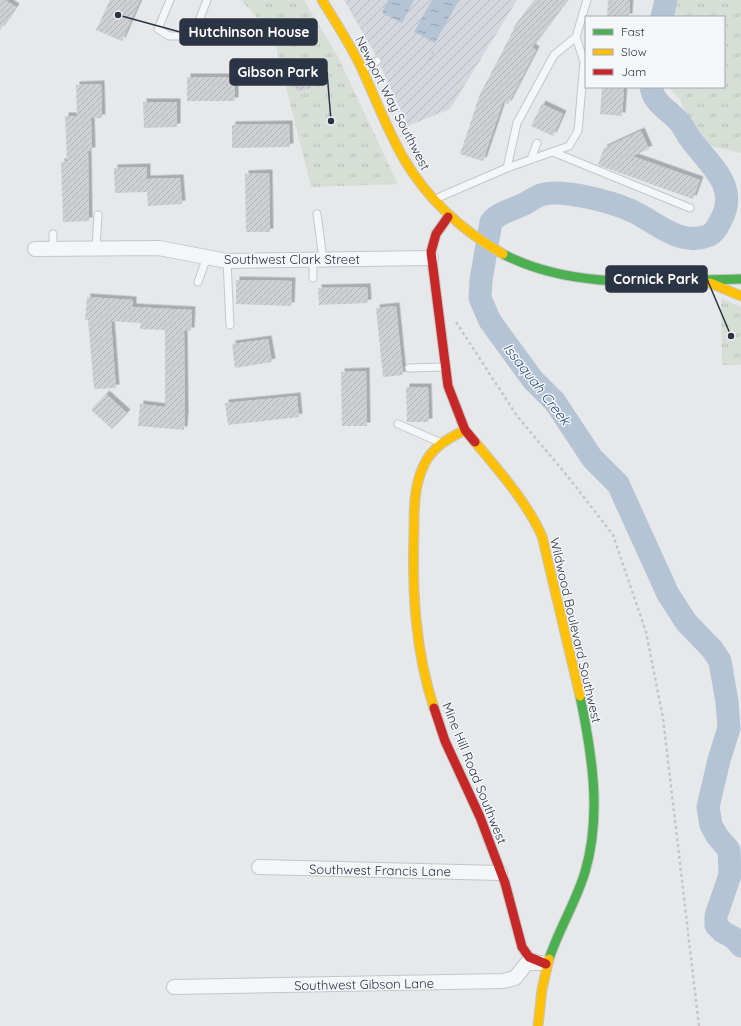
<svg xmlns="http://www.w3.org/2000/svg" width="741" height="1026" viewBox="0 0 741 1026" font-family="Quicksand,sans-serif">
	<defs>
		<pattern id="industrial-furrows" width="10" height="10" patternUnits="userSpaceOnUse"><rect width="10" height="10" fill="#d4d7dd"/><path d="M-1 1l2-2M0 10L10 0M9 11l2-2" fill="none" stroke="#b6b9bf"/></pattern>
		<pattern id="park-tufts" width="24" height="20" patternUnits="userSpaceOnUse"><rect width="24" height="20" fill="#d6ded6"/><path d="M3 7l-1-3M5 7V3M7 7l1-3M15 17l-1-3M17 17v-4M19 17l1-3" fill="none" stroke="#b8bfb9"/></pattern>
		<pattern id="water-ripples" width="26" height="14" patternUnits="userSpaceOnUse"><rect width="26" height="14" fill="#b4c4d5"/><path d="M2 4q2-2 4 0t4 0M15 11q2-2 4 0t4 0" fill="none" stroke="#93a0af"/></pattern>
		<pattern id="building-hatch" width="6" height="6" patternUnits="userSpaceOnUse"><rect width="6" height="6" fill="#ced0d3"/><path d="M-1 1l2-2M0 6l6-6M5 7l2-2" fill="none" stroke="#b1b3b6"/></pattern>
		<filter id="shadow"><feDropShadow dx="3.5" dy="-3.5" stdDeviation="0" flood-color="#0004"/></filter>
	</defs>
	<rect width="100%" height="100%" fill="#e6e8ea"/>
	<polygon fill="url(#industrial-furrows)" points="344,0 517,0 450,109 408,126 375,54"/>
	<g fill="url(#park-tufts)">
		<polygon points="241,0 304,0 337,55 398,184 311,187 273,35"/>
		<polygon points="675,0 741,0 741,153 703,144 686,115 680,99 668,87 724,87 724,17 671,17"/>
		<polygon points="721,298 741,307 741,365 722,365"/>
	</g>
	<g fill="url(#water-ripples)">
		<polygon points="388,0 414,0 402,23 382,13"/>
		<polygon points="432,0 459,0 435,43 414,32"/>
	</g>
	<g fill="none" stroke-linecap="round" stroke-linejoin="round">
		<g stroke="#b4c4d5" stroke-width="23">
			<polyline points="662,17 666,0"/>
			<path d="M651 87C654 105 671 111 681 124 684 128 686 133 689 137 707 163 740 185 721 220 718 226 714 234 707 236 679 247 655 221 632 211 613 202 561 188 541 195 534 197 528 203 522 205 511 210 498 213 491 222L481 280 480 298 490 321 533 380 555 402 592 458 618 484 668 594 686 622 712 649 720 661 727 702 729 728 719 760 708 807 711 825 717 836 729 850 730 875 716 916V925L723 932 734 938 741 946"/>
		</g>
	</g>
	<g fill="url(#building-hatch)" filter="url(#shadow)">
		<polygon points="0,0 5,0 16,7 0,30"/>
		<polygon points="110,0 140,0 122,41 96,30"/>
		<polygon points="534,0 567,0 532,47 536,50 508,104 503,102 483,161 460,154 480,94 514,29 513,28"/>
		<polygon points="608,0 630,0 629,17 607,17"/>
		<polygon points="308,67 311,88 296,91 293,69"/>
		<rect x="187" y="77" width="48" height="24"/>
		<polygon points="101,84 102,118 91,118 92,151 88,151 89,221 63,222 61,162 67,161 65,116 77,116 76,85"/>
		<polygon points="602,87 624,87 622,116 600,114"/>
		<polygon points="143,102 177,102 177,127 144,128"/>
		<polygon points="542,104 563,114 553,136 531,126"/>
		<polygon points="289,124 290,147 232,148 232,125"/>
		<polygon points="641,131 649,149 632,156 700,180 693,199 598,165 604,148"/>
		<polygon points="147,167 147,179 180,178 182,204 148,206 147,192 115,193 114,168"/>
		<polygon points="269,173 270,232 246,232 245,174"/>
		<polygon points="236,280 292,281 291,306 236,304"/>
		<polygon points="367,287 368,303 319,305 318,288"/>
		<polygon points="87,297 133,300 133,307 192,310 191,331 184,331 185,413 184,430 138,426 140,404 165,407 165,330 140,329 141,323 111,321 116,388 94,389 88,320 85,320"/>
		<polygon points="396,306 403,375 383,377 376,308"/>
		<polygon points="268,339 272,362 235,368 232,344"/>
		<polygon points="366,371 367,426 342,426 341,372"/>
		<polygon points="406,387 428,387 429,422 407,422"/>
		<polygon points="106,394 127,413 112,429 91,410"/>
		<polygon points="297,396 299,417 228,425 225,403"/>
	</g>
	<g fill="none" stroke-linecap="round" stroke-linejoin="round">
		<g stroke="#c4c6c8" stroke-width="9">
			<g id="lane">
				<polyline points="170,0 158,29 169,36 193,36 207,0"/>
				<polyline points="363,69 377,61"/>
				<polyline points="553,152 690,208"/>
				<polyline points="531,159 537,143"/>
				<polyline points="507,168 517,123 554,55 576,37"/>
				<polyline points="435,199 507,168 569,146 578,131 584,62 576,37 587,0"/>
				<polyline points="317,214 323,259"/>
				<polyline points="53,234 53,249"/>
				<polyline points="96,248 98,215"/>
				<polyline points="313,260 313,278"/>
				<polyline points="227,261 230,325"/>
				<polyline points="198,282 207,257"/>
				<polyline points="409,368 445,367"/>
				<polyline points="398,424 439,442"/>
			</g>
		</g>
		<g stroke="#c4c6c8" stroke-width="16">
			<g id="street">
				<polyline points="35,249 159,248 227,261 431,258"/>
				<polyline points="259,867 500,873"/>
				<polyline points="174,987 503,981 515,978 527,963 542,963"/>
			</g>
		</g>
		<g stroke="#c4c6c8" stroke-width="11">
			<g id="fast">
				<path d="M503 254C576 292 662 280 741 279"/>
				<path d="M549 959C559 929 576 902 585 872 602 815 592 754 580 696"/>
			</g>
		</g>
		<g stroke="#c4c6c8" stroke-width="11">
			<g id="slow">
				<path d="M322 0C335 21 348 41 359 63 374 94 386 128 404 159 428 200 461 230 503 254"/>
				<polyline points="710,283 741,296"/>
				<path d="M475 442C500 472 526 501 542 536L580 696"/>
				<path d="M434 708C415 651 412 590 414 530 414 509 414 485 424 465 432 447 449 438 465 430"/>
				<polyline points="538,1026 542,989 549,959"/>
			</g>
		</g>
		<g stroke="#c4c6c8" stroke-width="11">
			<g id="jam">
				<polyline points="448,217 436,234 431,252 448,386 465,430 475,442"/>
				<polyline points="434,708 445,741 480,817 505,883 522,947 529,957 546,964"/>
			</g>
		</g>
		<g stroke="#c5c6ca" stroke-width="2.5" stroke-dasharray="3 3" stroke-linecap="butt">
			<polyline points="430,60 433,51"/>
			<polyline points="456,322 517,416 569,478 613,535 646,632 663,718 699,1026"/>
		</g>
		<use href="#lane" stroke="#f5f6f7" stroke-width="7"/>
		<use href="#street" stroke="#f5f6f7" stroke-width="14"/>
		<use href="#fast" stroke="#4caf50" stroke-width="9"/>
		<use href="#slow" stroke="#ffc107" stroke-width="9"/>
		<use href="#jam" stroke="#c62828" stroke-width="9"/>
	</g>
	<g text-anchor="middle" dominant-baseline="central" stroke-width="3" stroke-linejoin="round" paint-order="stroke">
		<g font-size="13" fill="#2b3445" stroke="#f4f6f9">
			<text transform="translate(393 103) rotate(63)">Newport Way Southwest</text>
			<text x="292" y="259">Southwest Clark Street</text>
			<text transform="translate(576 630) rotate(77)">Wildwood Boulevard Southwest</text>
			<text transform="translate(475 773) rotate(68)">Mine Hill Road Southwest</text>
			<text transform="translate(380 870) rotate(1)">Southwest Francis Lane</text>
			<text transform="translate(364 984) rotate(-1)">Southwest Gibson Lane</text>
		</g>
		<g font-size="14" font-style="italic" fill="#34527a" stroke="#f4f6f9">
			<text transform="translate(537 384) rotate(52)">Issaquah Creek</text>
		</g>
	</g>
	<path fill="none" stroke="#2b3445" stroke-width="1.5" d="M118 15L180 32M331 121L327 72M731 336L707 279"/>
	<g fill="#2b3445" stroke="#f4f6f9" stroke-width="1.5">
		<circle cx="118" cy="15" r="4"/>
		<circle cx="331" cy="121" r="4"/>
		<circle cx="731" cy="336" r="4"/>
	</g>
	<g fill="#2b3445" stroke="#2b3445" stroke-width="1.5">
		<rect x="180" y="19" width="137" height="26" rx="4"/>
		<rect x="230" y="59" width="97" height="26" rx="4"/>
		<rect x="606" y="266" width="101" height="26" rx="4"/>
	</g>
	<g font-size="14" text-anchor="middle" font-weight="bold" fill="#fff">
		<text x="249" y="37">Hutchinson House</text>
		<text x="278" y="77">Gibson Park</text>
		<text x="656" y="284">Cornick Park</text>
	</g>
	<rect x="585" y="16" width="140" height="72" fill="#f4f6f9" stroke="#a4a8b1"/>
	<rect x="593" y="29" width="20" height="6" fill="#4caf50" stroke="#a4a8b1"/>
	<text x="621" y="36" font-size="12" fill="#2b3445">Fast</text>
	<rect x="593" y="49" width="20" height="6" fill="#ffc107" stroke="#a4a8b1"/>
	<text x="621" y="56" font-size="12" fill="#2b3445">Slow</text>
	<rect x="593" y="69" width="20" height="6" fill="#c62828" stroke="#a4a8b1"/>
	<text x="621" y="76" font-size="12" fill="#2b3445">Jam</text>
</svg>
